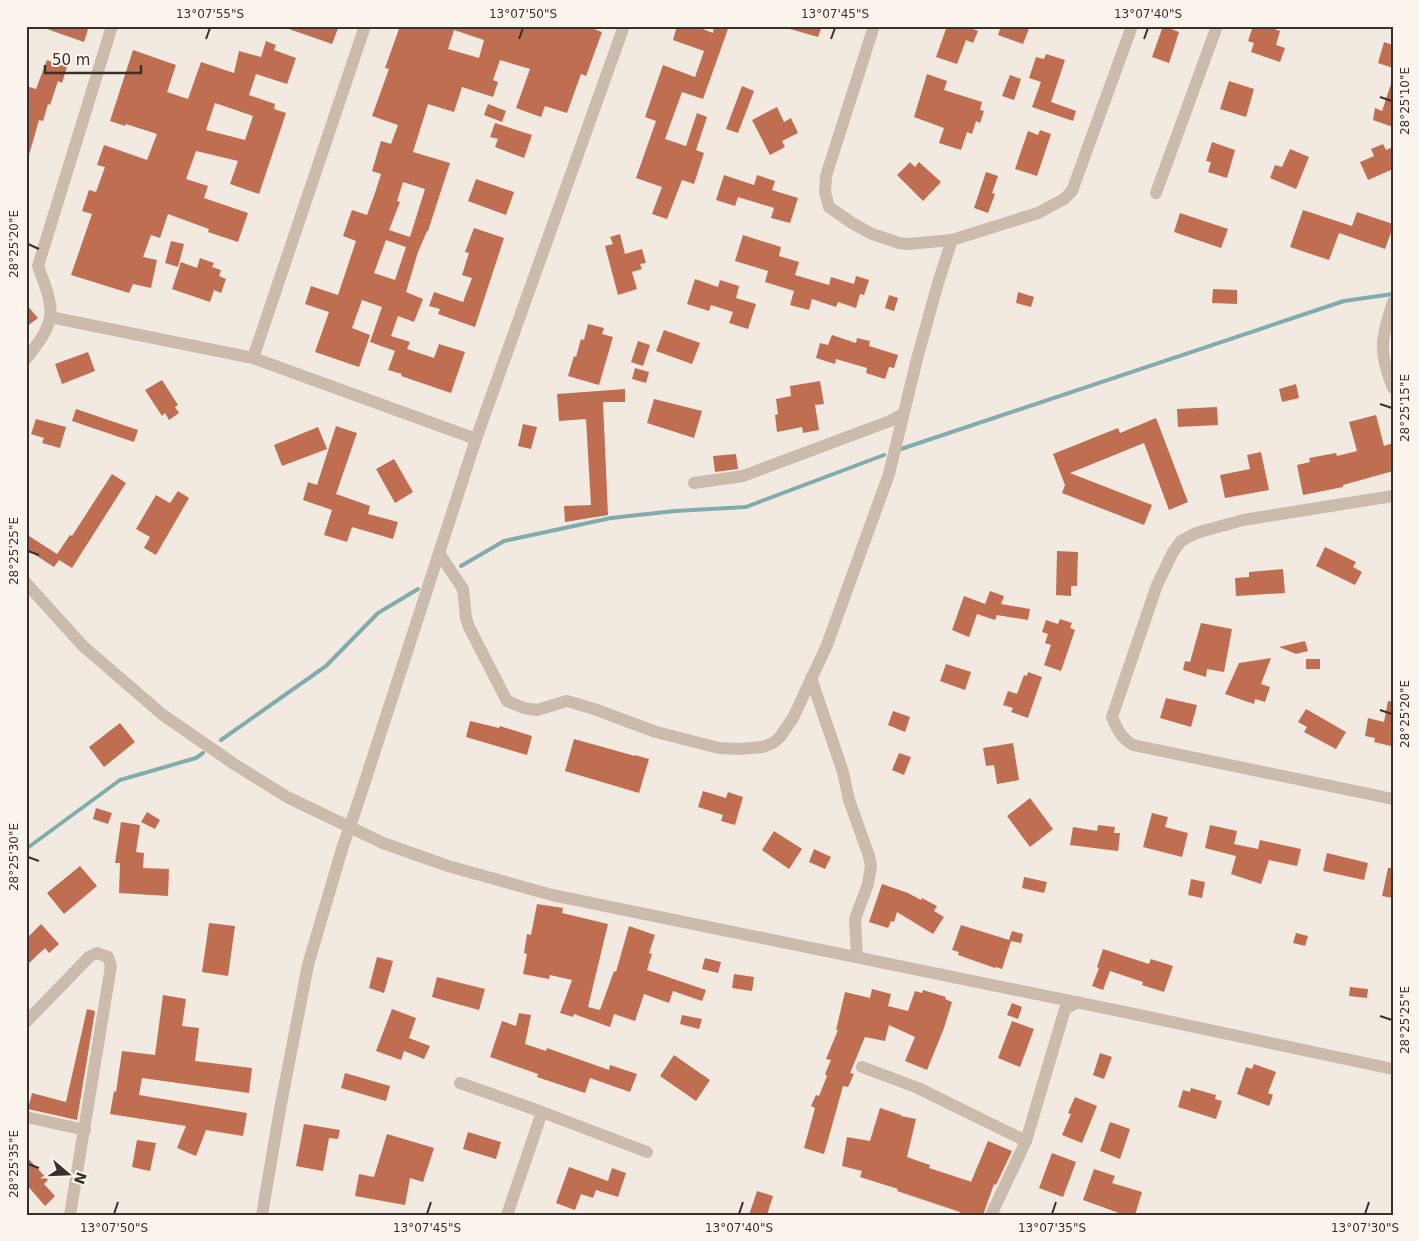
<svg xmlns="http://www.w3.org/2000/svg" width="1419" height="1241" viewBox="0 0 1419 1241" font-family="'DejaVu Sans',sans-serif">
	<rect width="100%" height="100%" fill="#f2eae1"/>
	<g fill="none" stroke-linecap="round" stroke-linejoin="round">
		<g stroke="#81acae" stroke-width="4">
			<polyline points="901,449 1344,301 1393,294"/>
			<polyline points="461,566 504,541 611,518 675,511 746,507 884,455"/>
			<polyline points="221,740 326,666 378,613 418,589"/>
			<polyline points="26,849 120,780 196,758 203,753"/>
		</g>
	</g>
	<g fill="#c06e51" fill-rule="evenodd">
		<polygon points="44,26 89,26 84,42 44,28"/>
		<polygon points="286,26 339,26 332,44 286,28"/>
		<path d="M400 26H586L602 32 586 76 581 74 567 113 545 106 541 117 516 108 530 69 500 60 493 80 498 82 493 97 462 87 454 112 428 104 413 152 450 163 428 231H427L418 252 406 292 423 299 414 322 398 316 391 336 410 342 407 349 434 358 439 344 465 352 451 393 401 376 402 374 388 370 395 351 370 342 382 307 362 300 352 328 370 335 359 367 315 352 329 312 305 304 311 286 338 295 356 241 343 236 352 210 367 215 375 193 381 174 372 171 381 141 391 144 398 125 372 116 389 69 385 68ZM454 30 484 40 479 58 448 49ZM403 182 425 189 410 237 389 230 400 202 397 201ZM386 240 406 247 395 280 374 273Z"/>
		<polygon points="677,26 695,26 713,33 714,26 729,26 703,99 682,92 665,139 686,146 697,113 707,117 696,150 704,153 694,184 682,180 667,219 652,214 662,187 636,178 656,121 645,117 663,65 695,77 704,51 673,40"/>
		<polygon points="791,26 822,26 818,37 790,29"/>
		<polygon points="947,26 966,26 978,31 973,43 966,40 957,64 936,57"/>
		<polygon points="1001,26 1030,26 1023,44 998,35"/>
		<polygon points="1163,26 1179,32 1169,63 1152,57"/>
		<polygon points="1253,26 1266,26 1280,31 1276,45 1285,48 1280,62 1251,52 1254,43 1248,41"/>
		<path d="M266 41 276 45 274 50 296 58 287 84 256 74 249 95 275 104 274 109 286 113 259 194 230 184 238 161 196 151 186 179 208 186 204 198 248 213 238 242 208 232 209 229 168 214 160 238 151 235 143 257 157 260 151 288 133 284 129 293 71 275 92 214 82 211 89 190 96 192 105 167 97 165 104 145 147 160 157 134 126 124 125 126 110 121 133 50 176 65 167 92 188 99 201 62 234 73 239 51 261 57ZM215 103 253 116 245 140 206 130Z"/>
		<polygon points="1384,42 1393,45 1393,68 1378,63"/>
		<polygon points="1046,54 1065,60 1051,102 1076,111 1073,121 1032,107 1041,82 1029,78 1036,57 1044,59"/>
		<polygon points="47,60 67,67 62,83 58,81 50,105 48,104 43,121 39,120 29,155 26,154 26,86 36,89"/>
		<polygon points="927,74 947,81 944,90 982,102 980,110 984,111 980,123 976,121 972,134 967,132 961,150 939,143 944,128 914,117"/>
		<polygon points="1010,75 1021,79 1014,100 1002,96"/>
		<polygon points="1229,81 1254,89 1246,117 1220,109"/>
		<polygon points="1391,84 1393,84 1393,127 1373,120 1375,108 1382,111"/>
		<polygon points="742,86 754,91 738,133 726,129"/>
		<polygon points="488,104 506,111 502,122 484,115"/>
		<polygon points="777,107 784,122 791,118 798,133 782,141 785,147 770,155 752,120"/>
		<polygon points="495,123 532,135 524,158 495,147 498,139 490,137"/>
		<polygon points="1040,130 1051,134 1037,176 1015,169 1028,131 1038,135"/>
		<polygon points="1212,142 1235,150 1227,178 1208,172 1211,162 1206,161"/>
		<polygon points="1383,144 1386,150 1393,147 1393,169 1368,180 1360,162 1374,156 1371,149"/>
		<polygon points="1290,149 1309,157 1296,189 1270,178 1275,165 1282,167"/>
		<polygon points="910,162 915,167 919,162 941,182 923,201 897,175"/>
		<polygon points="986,172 998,176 992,193 995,194 988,213 974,208"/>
		<polygon points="724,175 754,185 757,175 775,181 772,190 798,198 790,223 771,218 774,208 738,197 735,206 716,200"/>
		<polygon points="476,179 514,192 506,215 468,201"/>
		<polygon points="1303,210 1352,226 1357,212 1393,224 1393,227 1385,249 1339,233 1329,260 1290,247"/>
		<polygon points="1180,213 1228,229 1221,248 1174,232"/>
		<polygon points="474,228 504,238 475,327 438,314 440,309 429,306 434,292 463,302 472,278 462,275 469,253 465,252"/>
		<polygon points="620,234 625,254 642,249 646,263 640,264 642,269 632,272 637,289 618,295 605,246 613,244 610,237"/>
		<polygon points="743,235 781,247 779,256 799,262 795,275 829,285 831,277 854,284 856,276 869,280 864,295 860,294 856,308 838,302 836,307 812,299 809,310 790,305 794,291 765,282 768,271 735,261"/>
		<polygon points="171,241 184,244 178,267 165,263"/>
		<polygon points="200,258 214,263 212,267 221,270 219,276 226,279 221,293 214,290 210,302 172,289 181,262 197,268"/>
		<polygon points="695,279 718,287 720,280 739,286 736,298 756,304 748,329 729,323 733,312 711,305 709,311 687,304"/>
		<polygon points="1213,289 1237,290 1237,304 1212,303"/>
		<polygon points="1018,292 1034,297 1031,307 1016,303"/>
		<polygon points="889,295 898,298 894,311 885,308"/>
		<polygon points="26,304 38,318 26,327"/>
		<polygon points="588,324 604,328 602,334 613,337 599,385 568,376 574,356 576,357 581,339 584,340"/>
		<polygon points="664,330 700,343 692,364 656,351"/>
		<polygon points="832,335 856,343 857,338 870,341 869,346 898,355 894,368 889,367 885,379 866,373 867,368 836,359 835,364 816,358 820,343 828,345"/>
		<polygon points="638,341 650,345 643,366 631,362"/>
		<polygon points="88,352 95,371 62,384 55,364"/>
		<polygon points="635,368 649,372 646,383 632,379"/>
		<polygon points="162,380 178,405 175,407 179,413 169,420 165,413 162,416 145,390"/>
		<polygon points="820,381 824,404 815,405 819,430 803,433 802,427 777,432 775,415 778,414 776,399 791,396 790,386"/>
		<polygon points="1296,384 1299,398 1282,402 1279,389"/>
		<polygon points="625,389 625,402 603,402 608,515 565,522 564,506 591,505 586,419 559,421 557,394"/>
		<polygon points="654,399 702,411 694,438 647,423"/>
		<polygon points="1217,407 1218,425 1178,427 1177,409"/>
		<polygon points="76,409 138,430 134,442 72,421"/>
		<polygon points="1376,415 1384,446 1393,443 1393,471 1343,485 1343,487 1303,495 1297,465 1310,462 1309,458 1336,453 1337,456 1357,451 1349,422"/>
		<polygon points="1156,418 1188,502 1169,510 1144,443 1070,473 1152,505 1144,525 1062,493 1065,485 1053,454 1118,428 1120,433"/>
		<polygon points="36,419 66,427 60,448 42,443 44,438 31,434"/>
		<polygon points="523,424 537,427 531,449 518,446"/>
		<polygon points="336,426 357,433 336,494 370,506 368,514 398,522 393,539 352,527 347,542 324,535 332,510 303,500 308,482 317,485"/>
		<polygon points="318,427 327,449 282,466 274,445"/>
		<polygon points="1261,452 1269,490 1225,498 1220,475 1250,469 1247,455"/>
		<polygon points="736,454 738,469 715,472 713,456"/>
		<polygon points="394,459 413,492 395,503 376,469"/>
		<polygon points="112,474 126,483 72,568 59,560 54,567 26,549 26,534 57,554 70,535 72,536"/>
		<polygon points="178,491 189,498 156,555 144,548 150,537 136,529 156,495 170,503"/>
		<polygon points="1325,547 1356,562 1353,567 1362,572 1355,585 1316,566"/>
		<polygon points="1057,551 1078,552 1077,586 1071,586 1071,596 1056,595"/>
		<polygon points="1283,569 1285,593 1236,596 1235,578 1249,577 1249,572"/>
		<polygon points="990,591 1004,596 1001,604 1030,609 1028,620 997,615 995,620 977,614 969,637 952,630 964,596 985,604"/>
		<polygon points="1060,619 1072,623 1070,628 1075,630 1061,671 1044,665 1051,645 1045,643 1048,634 1042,632 1046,620 1058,624"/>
		<polygon points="1201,623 1232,629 1224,672 1207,669 1206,677 1183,670 1185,661 1190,662"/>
		<polygon points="1305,641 1308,651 1296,654 1279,647"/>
		<polygon points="1271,658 1261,684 1270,687 1265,702 1255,699 1254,704 1225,694 1239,663"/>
		<rect x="1306" y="659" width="14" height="10"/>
		<polygon points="946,664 971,672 965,690 940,681"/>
		<polygon points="1028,672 1042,677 1028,718 1011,712 1013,708 1003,705 1008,691 1017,694 1024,675 1027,676"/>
		<polygon points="1166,698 1197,705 1191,727 1160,718"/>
		<polygon points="1388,701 1393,702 1393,738 1391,746 1374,742 1375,738 1365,736 1368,718 1384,722"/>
		<polygon points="1306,709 1346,732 1336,749 1304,732 1307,727 1298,722"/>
		<polygon points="893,711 910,717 905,732 888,725"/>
		<polygon points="470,721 499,728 500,726 532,736 527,755 466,737"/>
		<polygon points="120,723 135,742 104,767 89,747"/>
		<polygon points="574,739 635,756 635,755 649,759 639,793 565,771"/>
		<polygon points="1013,743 1019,780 997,784 994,765 986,766 983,748"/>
		<polygon points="899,753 911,757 904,775 892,770"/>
		<polygon points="703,791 726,798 728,792 743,797 735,825 721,821 723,815 698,807"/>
		<polygon points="1030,798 1053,829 1030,847 1007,816"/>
		<polygon points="96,808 112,813 108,824 93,819"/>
		<polygon points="147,812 160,820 155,829 141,822"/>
		<polygon points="1152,813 1168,817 1165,827 1188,833 1182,857 1143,847"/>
		<polygon points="121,822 140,825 136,852 144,853 143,868 169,869 168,896 119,893 120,863 115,863"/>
		<polygon points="1098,825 1115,827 1114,833 1120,833 1118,851 1070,845 1073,827 1097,831"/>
		<polygon points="1210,825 1237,831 1234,844 1258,849 1260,840 1301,849 1297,866 1269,860 1261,884 1231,874 1236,856 1205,848"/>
		<polygon points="774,831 802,849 789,869 762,850"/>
		<polygon points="814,849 831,857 825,869 809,862"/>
		<polygon points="1327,853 1368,863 1364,880 1323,871"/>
		<polygon points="80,866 97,886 64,914 47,893"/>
		<polygon points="1388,868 1393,868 1393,898 1382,896"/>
		<polygon points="1024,877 1047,882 1044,893 1022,888"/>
		<polygon points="1191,879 1205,882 1202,898 1188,895"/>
		<polygon points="882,884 908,893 921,900 922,898 937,906 934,911 944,917 933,934 897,912 894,922 891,921 888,928 869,922"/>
		<polygon points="537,904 563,908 562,913 608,924 588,1007 600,1010 614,971 616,972 629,926 655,935 649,953 652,954 647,970 706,990 702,1001 673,991 669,1003 644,994 635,1021 614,1014 610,1027 574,1014 573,1017 560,1013 572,980 550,975 549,979 523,974 527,954 524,953 527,934 531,935"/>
		<polygon points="209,923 235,926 228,976 202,972"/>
		<polygon points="41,924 59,944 49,953 45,948 26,966 26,939"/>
		<polygon points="961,925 1009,940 1012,931 1023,934 1021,943 1011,941 1002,969 996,967 995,968 958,955 959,952 952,950"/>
		<polygon points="1296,933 1308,936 1305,946 1293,943"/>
		<polygon points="1103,949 1149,964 1151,959 1173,966 1164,992 1142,985 1143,982 1110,971 1103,990 1092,986 1099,968 1097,967"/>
		<polygon points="377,957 393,961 384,993 369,988"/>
		<polygon points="705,958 721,962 718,973 702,969"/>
		<polygon points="734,974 754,977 752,991 732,988"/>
		<polygon points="437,977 485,989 479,1010 432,997"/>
		<polygon points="1350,987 1368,989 1367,998 1349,996"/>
		<polygon points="872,989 891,994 888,1006 908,1011 915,991 922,993 923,990 946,997 945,999 952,1002 944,1028 927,1070 905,1061 915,1037 889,1025 885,1041 865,1037 850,1073 854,1074 848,1087 843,1086 824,1154 804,1148 815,1108 811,1106 816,1095 819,1096 827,1076 825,1074 831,1060 826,1059 838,1030 836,1030 845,992 870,998"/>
		<polygon points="163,995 186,999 182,1026 199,1028 195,1061 252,1068 249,1093 142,1078 139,1095 247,1113 243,1136 206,1130 196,1156 177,1148 186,1126 110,1114 114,1091 116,1092 122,1051 155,1055"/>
		<polygon points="1012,1003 1022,1007 1018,1019 1007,1015"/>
		<polygon points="87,1009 95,1011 77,1120 28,1109 32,1093 66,1102"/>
		<polygon points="392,1009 416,1018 409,1038 430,1046 424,1059 404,1051 401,1060 376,1051"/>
		<polygon points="519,1013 531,1015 525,1044 546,1051 547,1048 609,1070 610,1065 637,1074 630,1092 590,1078 585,1093 537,1077 538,1074 490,1057 502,1021 516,1026"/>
		<polygon points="682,1015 702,1019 699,1029 680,1024"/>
		<polygon points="1012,1021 1034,1029 1020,1067 998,1058"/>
		<polygon points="1100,1053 1112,1057 1104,1079 1093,1075"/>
		<polygon points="674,1055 710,1080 696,1101 660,1076"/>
		<polygon points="1254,1064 1276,1072 1268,1093 1273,1095 1269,1106 1237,1094 1246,1067 1252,1069"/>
		<polygon points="345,1073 390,1086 386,1101 341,1088"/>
		<polygon points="1191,1088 1216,1095 1215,1099 1222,1101 1216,1119 1178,1107 1183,1090 1190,1092"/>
		<polygon points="1075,1097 1097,1106 1082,1143 1062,1135 1071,1114 1068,1113"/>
		<polygon points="880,1108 901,1115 901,1116 916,1119 907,1157 930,1165 929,1168 969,1181 971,1182 988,1141 1012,1151 996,1185 994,1184 983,1215 959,1215 960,1212 897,1191 898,1189 860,1177 862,1171 842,1166 847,1137 870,1141"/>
		<polygon points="1110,1122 1130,1129 1120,1159 1100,1151"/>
		<polygon points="304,1124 340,1130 338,1139 329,1138 323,1171 296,1166"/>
		<polygon points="468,1132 501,1142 496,1159 463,1149"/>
		<polygon points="387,1134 434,1148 423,1182 410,1178 405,1205 355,1196 359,1174 374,1177"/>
		<polygon points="137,1140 156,1143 150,1171 132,1167"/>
		<polygon points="1052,1153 1076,1162 1063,1197 1039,1188"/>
		<polygon points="26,1156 48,1180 44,1184 55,1196 45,1206 26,1184"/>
		<polygon points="569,1167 608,1181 612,1168 626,1173 618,1197 596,1190 593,1198 581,1194 575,1210 556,1203"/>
		<polygon points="1094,1169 1115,1176 1112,1183 1142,1192 1135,1215 1118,1215 1119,1213 1083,1200"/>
		<polygon points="757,1191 773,1196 767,1215 749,1215"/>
	</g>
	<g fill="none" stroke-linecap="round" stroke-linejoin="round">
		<g stroke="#cabbad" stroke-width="12">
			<polyline points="874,26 826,176 825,192 829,207 852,223 872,234 899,243 908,244 952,240 1038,213 1064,199 1072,191 1132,26"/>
			<polyline points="1156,193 1217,26"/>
			<path d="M1393 302C1381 340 1378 350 1393 388"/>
			<polyline points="50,317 253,358 476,439"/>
			<polyline points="253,358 365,26"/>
			<path d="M26 359C35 347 48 332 50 317 53 303 43 280 38 266L112 26"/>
			<polyline points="694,483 743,476 890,421 903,414"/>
			<path d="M1393 496 1243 520 1196 533 1181 541 1173 552 1157 585 1112 717C1117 729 1121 738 1133 745L1393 799"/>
			<polyline points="439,553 463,589 466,618 469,627 507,701 524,708 537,710 567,701 594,709 656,732 719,748 739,749 763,747 773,743 780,737 793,718 827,645 889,474 917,359 938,283 952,240"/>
			<polyline points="26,583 83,646 163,715 234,764 287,797 383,843 448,866 552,895 1139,1015 1393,1069"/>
			<polyline points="811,678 843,772 849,800 869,856 871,866 868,884 855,919 857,957"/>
			<polyline points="357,806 476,439 624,26"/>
			<polyline points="26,1022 89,957 97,953 108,957 111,966 70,1215"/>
			<polyline points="862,1067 918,1088 1026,1141"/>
			<polyline points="460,1083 542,1112 647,1152"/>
			<polyline points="26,1117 85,1130"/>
			<polyline points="262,1215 280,1109 308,965 342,849"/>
			<polyline points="507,1215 542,1112"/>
			<polyline points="991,1215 1026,1141 1065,1009 1078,1002"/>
		</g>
		<polyline stroke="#cabbad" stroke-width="12" points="342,849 357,806"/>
	</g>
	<path fill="none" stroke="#39302b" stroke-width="2" d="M206 39 210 28M519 39 523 28M831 39 835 28M1144 39 1148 28M1380 97 1392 101M28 244 39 249M1380 404 1392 408M28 551 39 555M1380 710 1392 714M28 857 39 861M1380 1016 1392 1020M28 1164 39 1168M114 1214 118 1202M427 1214 431 1202M739 1214 743 1202M1052 1214 1056 1202M1365 1214 1369 1202"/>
	<rect width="1419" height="1241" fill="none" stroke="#faf4ed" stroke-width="55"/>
	<g transform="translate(68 1174) rotate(109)" stroke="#faf4ed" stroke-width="4" paint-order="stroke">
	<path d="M0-4L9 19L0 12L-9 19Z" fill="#39302b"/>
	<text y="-8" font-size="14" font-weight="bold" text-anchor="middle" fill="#39302b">N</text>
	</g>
	<path d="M45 65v8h96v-8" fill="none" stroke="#39302b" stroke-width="2.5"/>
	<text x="52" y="65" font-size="15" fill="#39302b" stroke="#faf4ed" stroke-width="4" paint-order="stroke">50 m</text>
	<rect x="28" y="28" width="1364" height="1186" fill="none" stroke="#39302b" stroke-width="2"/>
	<g font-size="12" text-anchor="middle" fill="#39302b">
		<text x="210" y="18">13°07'55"S</text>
		<text x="523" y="18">13°07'50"S</text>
		<text x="835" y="18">13°07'45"S</text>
		<text x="1148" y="18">13°07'40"S</text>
		<text transform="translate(1405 101) rotate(-90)" y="4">28°25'10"E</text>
		<text transform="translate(14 244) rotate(-90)" y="4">28°25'20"E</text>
		<text transform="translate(1405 408) rotate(-90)" y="4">28°25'15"E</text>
		<text transform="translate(14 551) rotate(-90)" y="4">28°25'25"E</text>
		<text transform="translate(1405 714) rotate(-90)" y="4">28°25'20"E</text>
		<text transform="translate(14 857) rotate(-90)" y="4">28°25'30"E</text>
		<text transform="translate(1405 1020) rotate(-90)" y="4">28°25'25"E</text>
		<text transform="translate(14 1164) rotate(-90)" y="4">28°25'35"E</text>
		<text x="114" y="1232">13°07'50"S</text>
		<text x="427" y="1232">13°07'45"S</text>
		<text x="739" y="1232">13°07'40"S</text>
		<text x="1052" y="1232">13°07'35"S</text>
		<text x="1365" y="1232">13°07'30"S</text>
	</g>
</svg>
